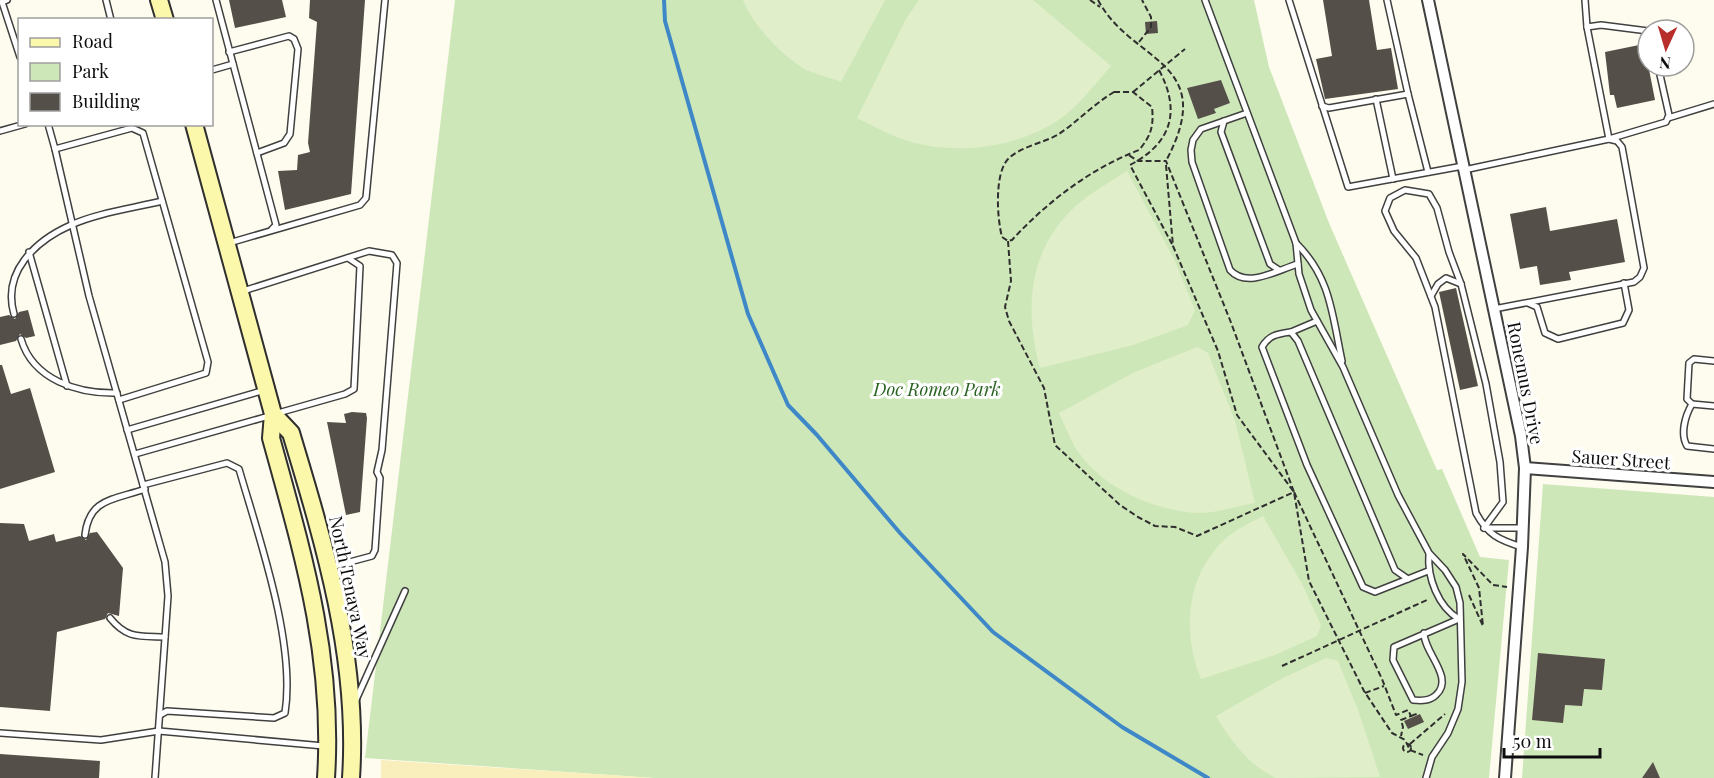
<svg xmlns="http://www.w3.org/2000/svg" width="1714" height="778" viewBox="0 0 1714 778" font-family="'Playfair Display',serif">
	<rect width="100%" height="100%" fill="#fefcee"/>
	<g fill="#cee7b9">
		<polygon points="455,0 1254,0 1269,67 1329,223 1437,470 1442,469 1480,557 1509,560 1489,778 654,778 365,758"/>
		<polygon points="1543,484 1714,497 1714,778 1522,778"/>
	</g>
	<polygon fill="#f8efbc" points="381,760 654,778 381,778"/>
	<g fill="#e0efca">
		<path d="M743 0H885L841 82C829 77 812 74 801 67 780 53 752 24 743 0Z"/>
		<path d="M919 0H1033L1111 66C1094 85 1078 107 1057 121 1014 149 950 156 902 139 887 134 872 125 857 118L906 19Z"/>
		<path d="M1127 171 1174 259 1195 310 1188 325 1133 345 1040 368C1024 309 1028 248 1077 205 1092 192 1110 182 1127 171Z"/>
		<path d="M1197 347 1208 353 1235 421 1255 503C1236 506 1214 514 1196 513 1151 510 1099 486 1075 447 1069 436 1064 424 1059 413L1135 372Z"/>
		<path d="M1263 516 1302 584 1321 625 1317 636 1275 655 1201 679C1182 632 1186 578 1223 541 1234 530 1250 523 1263 516Z"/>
		<path d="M1326 658 1338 661 1358 710 1380 777 1276 778C1247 764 1232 742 1216 716L1283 678Z"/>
	</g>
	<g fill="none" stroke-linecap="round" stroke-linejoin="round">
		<polyline stroke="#3f88c7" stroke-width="4" points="664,0 665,21 748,314 788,405 817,435 900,533 993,632 1122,727 1208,778"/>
	</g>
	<g fill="#554f4a">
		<polygon points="229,0 282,0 286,17 235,28"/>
		<polygon points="310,0 365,0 351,194 285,210 278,171 297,170 298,155 310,152 308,143 317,22 309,18"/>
		<polygon points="1323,0 1369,0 1377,50 1391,48 1398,89 1325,99 1316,59 1332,56"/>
		<polygon points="1157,21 1158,33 1146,34 1145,22"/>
		<polygon points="1644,44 1655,100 1617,108 1614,95 1610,95 1605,52"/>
		<polygon points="1221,80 1230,103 1214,109 1216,113 1198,119 1187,88"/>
		<polygon points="1546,207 1550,231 1617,219 1625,262 1569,272 1571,280 1540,285 1537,266 1520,269 1510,214"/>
		<polygon points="1456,288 1478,386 1460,390 1439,292"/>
		<polygon points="28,310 35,336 26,338 20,334 16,341 0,345 0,317 9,315 15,319 19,312"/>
		<polygon points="0,365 2,365 11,394 30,388 55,472 0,489"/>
		<polygon points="352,412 366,413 367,418 360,512 346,515 327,422 346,423 344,414"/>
		<polygon points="0,523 24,524 29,541 54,534 56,542 80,536 86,540 90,533 97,532 123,568 119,616 108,613 105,619 57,632 50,711 0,707"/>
		<polygon points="1538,653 1605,659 1602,690 1584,689 1582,706 1565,705 1563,723 1532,720"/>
		<polygon points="1420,714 1424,722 1408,729 1404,721"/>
		<polygon points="0,754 100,761 99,778 0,778"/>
		<polygon points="1653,762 1660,778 1642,778"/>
	</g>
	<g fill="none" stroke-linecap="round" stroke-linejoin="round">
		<g stroke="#404040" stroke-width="8">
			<g id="lane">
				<polyline points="7,0 2,2 20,57"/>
				<polyline points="106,0 111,20"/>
				<polyline points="216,0 276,225 272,229"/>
				<polyline points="1205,0 1296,243 1299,274 1311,310 1343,367 1398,495 1429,553 1445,570 1456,587 1460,603 1462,682 1458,709 1448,733 1432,757 1426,778"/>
				<polyline points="1289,0 1348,187 1463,166"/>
				<polyline points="1387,0 1408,94"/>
				<polyline points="1585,0 1587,27"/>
				<polyline points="1648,31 1601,25 1587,27 1609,139 1666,122 1669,115 1658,66"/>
				<polyline points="229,52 289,36 294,39 298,49 290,134 284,143 257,153"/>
				<polyline points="212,70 233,64"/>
				<polyline points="1376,99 1393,179"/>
				<polyline points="1322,106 1329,108 1408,94 1428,172"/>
				<path d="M1247 113 1201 129 1193 140 1191 150 1192 162 1230 270C1247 289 1277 270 1298 264"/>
				<polyline points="1668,118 1714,104"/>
				<polyline points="1224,121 1221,132 1270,264 1279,270"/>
				<polyline points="48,124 55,149 132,128 143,133 208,362 206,373 119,400"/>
				<polyline points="0,131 25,124"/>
				<polyline points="55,149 89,296 165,562 168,596 155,778"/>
				<polyline points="1464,170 1609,139 1617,141 1622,147 1644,268 1640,277 1634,282 1494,309"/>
				<polyline points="229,243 360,205 366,198 385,0"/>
				<path d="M1296 243C1331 278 1332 314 1342 361"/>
				<polyline points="29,252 67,386"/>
				<polyline points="243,291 369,251 392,255 397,263 382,450 377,472 380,478 375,550 372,556 331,567"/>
				<polyline points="1431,296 1438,284 1446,278 1461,284"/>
				<polyline points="1528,303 1537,307 1545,333 1558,339 1623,323 1629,310 1624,283"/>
				<path d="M14 314C2 272 35 241 71 225 97 213 134 208 162 201"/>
				<polyline points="1291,332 1317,321"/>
				<path d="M21 339C33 380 78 394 117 393"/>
				<polyline points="1692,404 1687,399 1689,363 1694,359 1714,361"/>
				<path d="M1714 406 1692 404C1685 416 1680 434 1687 446L1714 449"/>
				<polyline points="278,413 345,394 354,389 360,266 348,258"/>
				<polyline points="127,430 265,390"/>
				<polyline points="135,454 269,416"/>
				<path d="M143 485 227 463 239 469C259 538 296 643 285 713L274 718 167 711 160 715"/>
				<path d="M1484 528 1503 502 1500 462 1486 384 1461 284 1449 252 1437 208 1429 194 1405 190 1390 198 1385 211 1394 231 1416 258 1435 307 1476 513C1488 535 1499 540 1522 547"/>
				<polyline points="1484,528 1523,528"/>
				<path d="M85 535C89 498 114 500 145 489"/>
				<path d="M1429 554C1427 577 1438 607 1459 619"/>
				<path d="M1408 579 1395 570 1298 341 1291 332C1277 334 1269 335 1262 347L1307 465 1363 587 1375 592 1428 571"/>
				<path d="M110 618C127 639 139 636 165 637"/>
				<path d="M1424 633C1424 653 1455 678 1436 695 1430 701 1422 701 1413 700L1393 660 1394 647 1459 619"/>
				<polyline points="355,702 405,591"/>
				<polyline points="0,733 101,740 159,731 324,746"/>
			</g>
		</g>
		<g stroke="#404040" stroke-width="14">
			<g id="street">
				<polyline points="1428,0 1521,436 1525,468 1522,547 1505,778"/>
				<polyline points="1525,468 1714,482"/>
			</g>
		</g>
		<g stroke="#2f2f2f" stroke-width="20">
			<g id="secondary">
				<polyline points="159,0 165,20"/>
				<path d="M194 124 273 414 271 438C303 554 334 656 326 778"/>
				<path d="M273 414 291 433C325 546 359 659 351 778"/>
			</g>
		</g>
		<g stroke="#2f2f2f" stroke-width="2" stroke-dasharray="6 3" stroke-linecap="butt">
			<polyline points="1090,0 1100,7"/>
			<path d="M1098 0C1131 63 1219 60 1167 159"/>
			<polyline points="1139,42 1151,27 1151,17 1142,0"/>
			<path d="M1159 70C1181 111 1172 143 1130 165L1172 244"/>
			<path d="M1114 92H1133L1152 107C1154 126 1151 136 1139 150 1090 169 1047 202 1012 240L1008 241 1002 237C997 218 994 172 1009 158 1022 146 1044 143 1059 134 1078 121 1094 104 1114 92Z"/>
			<polyline points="1133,92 1185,49"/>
			<polyline points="1166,165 1173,246 1218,351 1237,415 1294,492 1309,581 1364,691 1392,733 1405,740 1410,750 1423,755"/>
			<polyline points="1008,241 1011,281 1005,307 1009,321 1044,388 1055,445 1120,505 1138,517 1155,526 1175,527 1197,536 1294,492 1230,320 1166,161 1138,161 1127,154"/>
			<polyline points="1294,492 1382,679 1396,715 1408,710 1411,716 1401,720 1403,727 1401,736"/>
			<polyline points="1469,595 1483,626 1479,588 1463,554 1493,585 1507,587"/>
			<polyline points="1282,666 1429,599"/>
			<polyline points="1365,693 1384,686"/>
			<polyline points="1411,716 1419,713"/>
			<circle cx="1407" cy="748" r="4"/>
			<polyline points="1410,744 1445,714"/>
		</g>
		<use href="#lane" stroke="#fff" stroke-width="5"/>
		<use href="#street" stroke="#fff" stroke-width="10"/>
		<use href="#secondary" stroke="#fbf8ab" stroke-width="16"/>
	</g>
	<g text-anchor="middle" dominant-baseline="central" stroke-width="6" stroke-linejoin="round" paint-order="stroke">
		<g font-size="18" fill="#0d0d0d" stroke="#fff">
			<text transform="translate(1526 383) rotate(79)">Ronemus Drive</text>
			<text transform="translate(1621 459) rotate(4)">Sauer Street</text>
			<text transform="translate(351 587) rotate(78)">North Tenaya Way</text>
		</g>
		<g font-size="18" font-style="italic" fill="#296220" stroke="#fff">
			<text x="937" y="389">Doc Romeo Park</text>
		</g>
	</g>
	<rect x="18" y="18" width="195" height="108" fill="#ffffff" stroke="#9e9e9e" stroke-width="1.5"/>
	<rect x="30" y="38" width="30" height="9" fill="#fbf8ab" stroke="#9e9e9e" stroke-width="1.5"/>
	<text x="72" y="48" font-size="18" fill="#0d0d0d">Road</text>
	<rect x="30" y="63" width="30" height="18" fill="#cee7b9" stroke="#9e9e9e" stroke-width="1.5"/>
	<text x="72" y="78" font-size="18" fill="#0d0d0d">Park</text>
	<rect x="30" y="93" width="30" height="18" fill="#554f4a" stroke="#9e9e9e" stroke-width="1.5"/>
	<text x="72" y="108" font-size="18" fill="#0d0d0d">Building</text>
	<g transform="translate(1666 48) rotate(184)"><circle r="28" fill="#ffffff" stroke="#9e9e9e" stroke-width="1.5"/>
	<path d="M0-4.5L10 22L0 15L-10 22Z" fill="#b72e2b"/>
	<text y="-9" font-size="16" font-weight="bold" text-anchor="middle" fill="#0d0d0d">N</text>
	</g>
	<path d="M1504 748v9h96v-9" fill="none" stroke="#0d0d0d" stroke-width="3"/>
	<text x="1513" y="748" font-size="18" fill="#0d0d0d" stroke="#ffffff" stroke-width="4.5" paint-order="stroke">50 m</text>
</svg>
